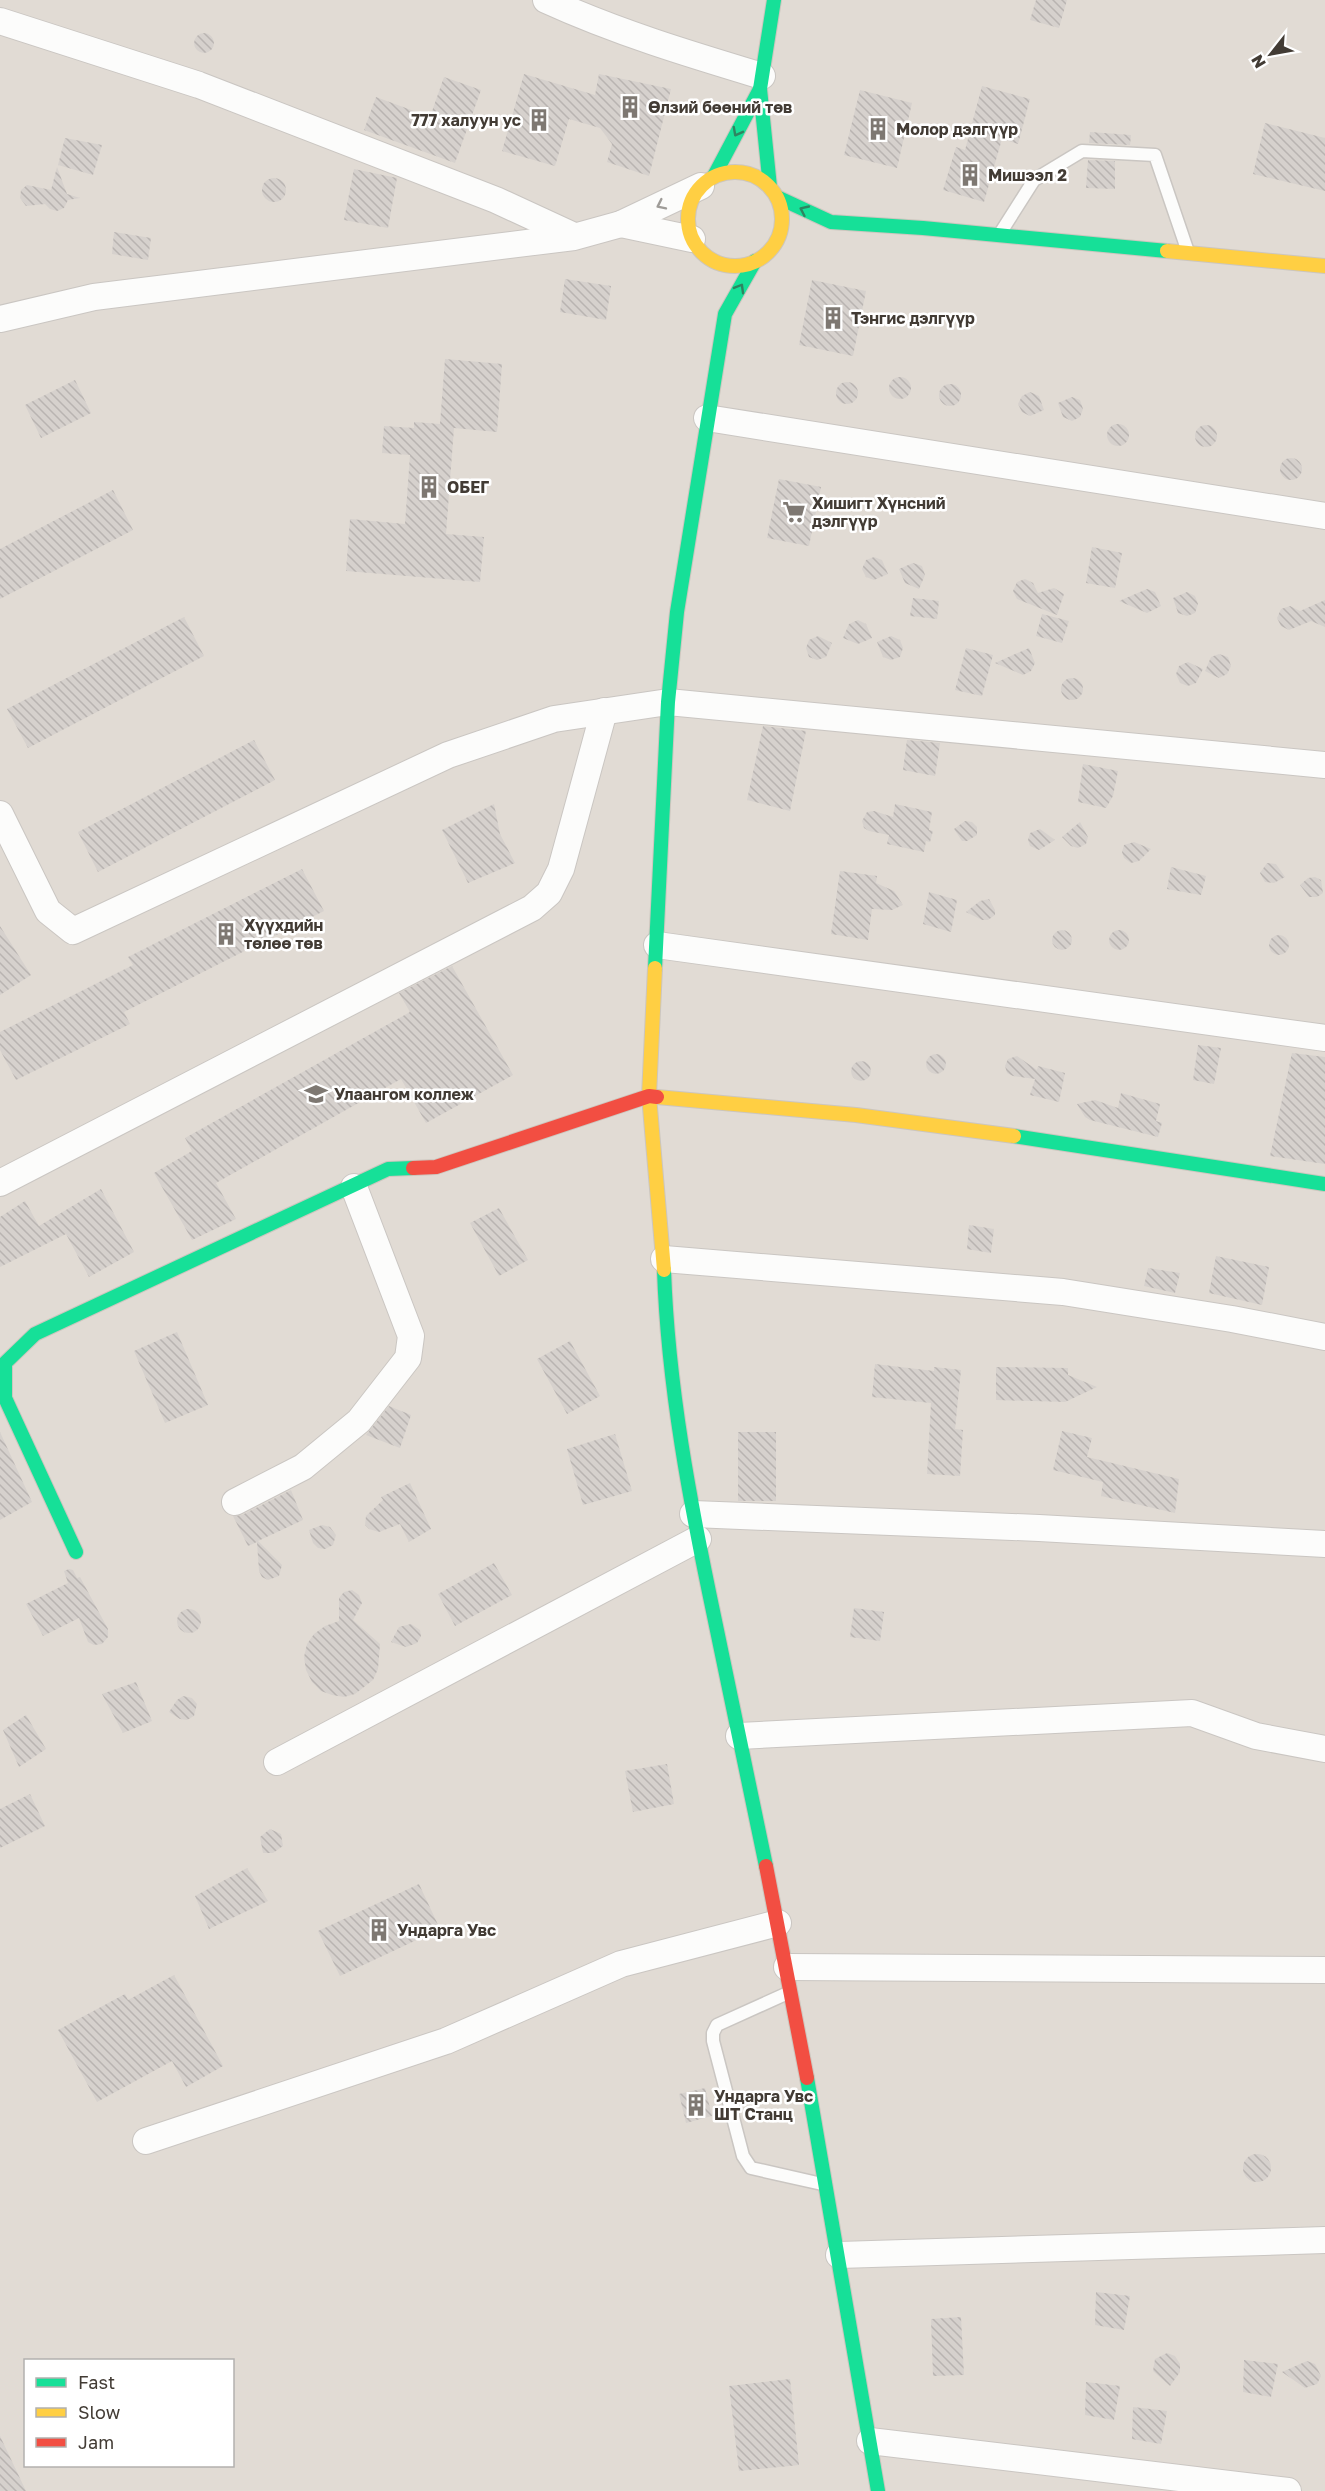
<svg xmlns="http://www.w3.org/2000/svg" width="1325" height="2491" viewBox="0 0 1325 2491" font-family="'Golos Text',sans-serif">
	<defs>
		<pattern id="building-back-hatch" width="6" height="6" patternUnits="userSpaceOnUse" patternTransform="scale(1.5)"><rect width="6" height="6" fill="#d6d1cd"/><path d="M-1 5l2 2M0 0l6 6M5-1l2 2" fill="none" stroke="#b9b4b1"/></pattern>
	</defs>
	<rect width="100%" height="100%" fill="#eeeae6"/>
	<path fill="#e1dbd4" fill-rule="evenodd" d="M0 0H1325V2491H0ZM26 2360H232V2466H26Z"/>
	<g fill="url(#building-back-hatch)">
		<polygon points="1036,0 1067,0 1059,28 1030,20"/>
		<circle cx="204" cy="43" r="10"/>
		<polygon points="524,74 595,95 599,74 671,89 649,176 607,162 612,144 600,128 569,119 555,166 502,151"/>
		<polygon points="444,77 481,90 455,163 364,130 376,97 430,117"/>
		<polygon points="982,86 1030,99 1018,144 1002,139 984,202 943,190 956,147 965,150"/>
		<polygon points="860,90 912,103 897,168 844,155"/>
		<polygon points="1265,123 1325,138 1325,191 1253,174"/>
		<polygon points="1090,132 1131,135 1130,145 1089,143"/>
		<polygon points="65,138 102,145 93,175 58,165"/>
		<polygon points="1088,160 1115,161 1115,189 1086,188"/>
		<polygon points="57,167 67,194 80,198 68,200 64,208 57,211 50,209 45,204 26,206 20,198 21,190 27,185 51,190"/>
		<polygon points="354,169 397,178 388,228 344,220"/>
		<circle cx="274" cy="190" r="12"/>
		<polygon points="114,232 151,238 148,260 112,254"/>
		<polygon points="565,279 611,286 606,320 560,312"/>
		<polygon points="812,280 866,291 853,356 799,345"/>
		<polygon points="445,359 502,364 497,432 454,428 446,534 484,537 480,582 346,571 350,519 405,524 410,455 382,453 384,426 414,428 414,422 440,424"/>
		<circle cx="900" cy="388" r="11"/>
		<polygon points="75,380 91,413 41,438 25,405"/>
		<circle cx="847" cy="393" r="11"/>
		<circle cx="950" cy="395" r="11"/>
		<polygon points="1030,392 1039,396 1044,410 1030,416 1022,412 1018,404 1022,396"/>
		<polygon points="1072,397 1080,400 1083,409 1080,417 1072,421 1063,417 1058,403"/>
		<circle cx="1118" cy="435" r="11"/>
		<circle cx="1206" cy="436" r="11"/>
		<circle cx="1291" cy="469" r="11"/>
		<polygon points="779,479 821,487 809,546 767,538"/>
		<polygon points="113,490 133,530 0,599 0,549"/>
		<polygon points="1092,547 1122,553 1115,588 1086,583"/>
		<polygon points="874,557 882,560 888,574 874,580 866,577 862,569 866,560"/>
		<polygon points="913,563 922,566 925,575 919,589 905,583 899,569"/>
		<polygon points="1025,579 1033,583 1038,593 1054,588 1064,594 1057,615 1017,599 1013,591 1017,582"/>
		<polygon points="1147,589 1155,592 1161,606 1147,613 1119,601"/>
		<polygon points="1187,592 1195,596 1198,604 1195,613 1187,616 1178,613 1173,598"/>
		<polygon points="913,598 939,601 937,619 910,616"/>
		<polygon points="1325,600 1325,627 1311,621 1289,630 1281,626 1277,618 1281,609 1290,606 1300,611"/>
		<polygon points="1042,614 1069,621 1062,643 1036,636"/>
		<polygon points="184,617 204,656 28,748 7,709"/>
		<polygon points="858,620 866,624 872,638 858,644 843,638 849,624"/>
		<polygon points="818,636 832,643 826,657 817,660 809,657 806,648 809,640"/>
		<polygon points="891,636 900,640 903,648 900,657 891,660 883,657 877,642"/>
		<polygon points="966,648 993,655 982,696 955,690"/>
		<polygon points="1029,648 1035,663 1031,671 1023,675 995,663"/>
		<polygon points="1219,654 1228,657 1231,666 1227,674 1219,678 1205,671 1211,657"/>
		<polygon points="1188,662 1203,669 1196,683 1188,686 1180,683 1176,674 1179,666"/>
		<circle cx="1072" cy="689" r="11"/>
		<polygon points="763,726 806,731 790,811 747,800"/>
		<polygon points="254,740 275,780 98,872 78,832"/>
		<polygon points="907,740 940,743 935,776 903,770"/>
		<polygon points="1083,764 1118,771 1113,796 1106,808 1078,802"/>
		<polygon points="494,804 500,834 515,863 468,883 442,830"/>
		<polygon points="895,804 932,812 929,830 933,831 930,842 926,841 924,852 887,844 889,835 869,831 864,828 862,821 867,812 874,811 893,817"/>
		<polygon points="965,821 972,822 977,827 977,835 967,841 962,841 954,829"/>
		<polygon points="1080,822 1088,837 1086,844 1078,848 1071,846 1062,837"/>
		<polygon points="1040,829 1055,840 1039,850 1030,846 1028,840 1030,833"/>
		<polygon points="1134,842 1151,849 1139,861 1131,863 1124,858 1122,852 1124,845"/>
		<polygon points="1267,863 1276,864 1285,877 1274,883 1265,882 1260,873"/>
		<polygon points="1171,867 1206,876 1201,895 1167,889"/>
		<polygon points="302,869 324,911 124,1012 130,1024 16,1080 0,1050 0,1032 133,965 128,957"/>
		<polygon points="840,871 877,876 876,883 894,891 903,905 892,910 872,909 868,940 831,934"/>
		<polygon points="1315,877 1321,880 1323,893 1317,897 1309,897 1300,885 1308,878"/>
		<polygon points="929,892 957,900 951,932 923,924"/>
		<polygon points="989,899 995,910 995,915 988,920 982,920 966,912 980,901"/>
		<polygon points="0,926 31,975 0,995"/>
		<circle cx="1119" cy="940" r="10"/>
		<circle cx="1062" cy="940" r="10"/>
		<circle cx="1279" cy="945" r="10"/>
		<polygon points="452,966 513,1075 426,1123 401,1079 216,1183 236,1219 192,1240 154,1173 192,1151 185,1138 410,1012 399,993"/>
		<polygon points="1198,1045 1221,1048 1214,1084 1193,1080"/>
		<polygon points="1292,1053 1325,1057 1325,1164 1270,1156"/>
		<circle cx="936" cy="1064" r="10"/>
		<polygon points="1017,1056 1037,1070 1038,1066 1065,1073 1059,1102 1030,1095 1035,1079 1013,1076 1007,1073 1005,1066 1008,1059"/>
		<circle cx="861" cy="1071" r="10"/>
		<polygon points="1121,1093 1160,1104 1156,1121 1162,1123 1158,1137 1090,1120 1085,1117 1077,1104 1095,1100 1118,1108"/>
		<polygon points="101,1189 134,1252 89,1277 66,1234 0,1267 0,1217 25,1201 39,1226"/>
		<polygon points="499,1208 528,1260 499,1276 470,1223"/>
		<polygon points="969,1225 994,1229 991,1253 967,1249"/>
		<polygon points="1216,1256 1269,1267 1262,1305 1209,1293"/>
		<polygon points="1148,1268 1180,1273 1175,1293 1144,1286"/>
		<polygon points="177,1332 208,1405 165,1423 134,1351"/>
		<polygon points="570,1341 600,1396 567,1414 537,1359"/>
		<polygon points="875,1364 934,1371 934,1367 961,1370 955,1429 963,1430 960,1476 927,1474 931,1403 872,1397"/>
		<polygon points="996,1367 1068,1368 1068,1375 1097,1387 1065,1402 996,1400"/>
		<polygon points="389,1406 411,1415 400,1448 366,1435"/>
		<polygon points="1062,1431 1092,1438 1087,1457 1179,1479 1175,1513 1101,1496 1103,1482 1053,1470"/>
		<polygon points="0,1432 32,1502 0,1520"/>
		<rect x="738" y="1432" width="38" height="69"/>
		<polygon points="615,1434 632,1491 583,1505 567,1449"/>
		<polygon points="410,1483 431,1529 409,1542 400,1524 379,1532 369,1529 365,1525 366,1516 383,1500 381,1497"/>
		<polygon points="291,1490 303,1520 258,1541 282,1565 279,1576 268,1580 262,1577 259,1571 257,1542 248,1546 233,1516 242,1515"/>
		<polygon points="322,1525 330,1527 336,1535 333,1545 325,1549 318,1548 313,1543 309,1530"/>
		<polygon points="494,1563 512,1595 455,1626 438,1594"/>
		<polygon points="69,1569 73,1570 77,1578 80,1577 108,1629 108,1637 102,1644 94,1645 88,1642 79,1618 43,1636 26,1604 68,1583 64,1571"/>
		<polygon points="352,1590 359,1595 362,1603 353,1620 380,1644 378,1669 373,1680 355,1694 344,1697 332,1695 321,1691 312,1682 306,1670 304,1657 307,1644 314,1634 325,1626 339,1621 339,1598 344,1592"/>
		<polygon points="854,1608 884,1612 880,1641 850,1637"/>
		<circle cx="189" cy="1621" r="12"/>
		<polygon points="411,1624 420,1630 421,1636 417,1643 406,1647 391,1642 399,1627"/>
		<polygon points="136,1682 152,1721 123,1733 102,1694"/>
		<polygon points="183,1696 192,1698 197,1704 194,1716 187,1720 180,1719 169,1712 177,1700"/>
		<polygon points="26,1715 46,1749 19,1767 3,1730"/>
		<polygon points="667,1764 674,1804 633,1812 625,1771"/>
		<polygon points="30,1794 45,1826 0,1848 0,1809"/>
		<polygon points="270,1829 281,1834 283,1846 273,1853 263,1853 260,1837"/>
		<polygon points="247,1868 268,1901 209,1929 195,1896"/>
		<polygon points="419,1884 440,1929 340,1976 318,1931"/>
		<polygon points="174,1975 223,2066 186,2087 172,2061 97,2102 58,2030 125,1994 128,2000"/>
		<polygon points="705,2088 712,2116 686,2123 679,2094"/>
		<circle cx="1257" cy="2168" r="14"/>
		<polygon points="1096,2292 1130,2296 1124,2330 1095,2325"/>
		<polygon points="961,2317 964,2375 933,2376 931,2319"/>
		<polygon points="1167,2353 1175,2356 1180,2364 1180,2372 1170,2386 1153,2371 1155,2359"/>
		<polygon points="1244,2360 1278,2364 1271,2397 1243,2392"/>
		<polygon points="1307,2361 1315,2364 1321,2376 1317,2384 1305,2388 1282,2372"/>
		<polygon points="790,2379 799,2465 739,2471 729,2386"/>
		<polygon points="1086,2382 1120,2386 1114,2420 1085,2415"/>
		<polygon points="1133,2407 1167,2411 1161,2444 1132,2439"/>
		<polygon points="0,2436 26,2491 0,2491"/>
	</g>
	<g fill="none" stroke-linecap="round" stroke-linejoin="round">
		<g stroke="#cac6c2" stroke-width="15">
			<g id="lane">
				<polyline points="1001,232 1034,180 1082,151 1155,155 1187,249"/>
				<polyline points="790,1992 717,2025 713,2033 713,2041 743,2156 751,2168 822,2184"/>
			</g>
		</g>
		<g stroke="#cac6c2" stroke-width="28">
			<g id="street">
				<path d="M546 0C616 32 689 54 762 76"/>
				<polyline points="0,21 199,85 496,200 574,236"/>
				<polyline points="621,224 692,239"/>
				<polyline points="0,319 94,297 574,237 621,224 701,186"/>
				<polyline points="707,418 1325,516"/>
				<polyline points="0,814 48,911 73,931 448,755 554,719 668,702 1325,765"/>
				<polyline points="657,945 1325,1038"/>
				<polyline points="0,1183 532,908 549,893 561,869 604,711"/>
				<polyline points="664,1259 1063,1292 1232,1319 1325,1337"/>
				<polyline points="235,1502 303,1467 359,1421 408,1358 411,1336 354,1187"/>
				<polyline points="693,1514 1039,1528 1325,1544"/>
				<polyline points="739,1736 1192,1713 1256,1736 1325,1749"/>
				<polyline points="277,1762 698,1539"/>
				<polyline points="787,1967 1325,1970"/>
				<polyline points="146,2141 446,2041 621,1964 778,1923"/>
				<polyline points="839,2255 1325,2240"/>
				<polyline points="870,2441 1288,2491"/>
			</g>
		</g>
		<g stroke="#ccc6be" stroke-width="16">
			<g id="fast">
				<polyline points="714,176 760,89"/>
				<polyline points="770,187 760,89 774,0"/>
				<polyline points="777,197 831,222 923,228 1167,251"/>
				<polyline points="655,968 668,702 677,612 725,314 755,261"/>
				<polyline points="1014,1136 1325,1184"/>
				<path d="M664 1270C668 1387 690 1502 714 1616 731 1699 749 1783 766 1866"/>
				<polyline points="76,1552 5,1398 5,1363 35,1334 388,1169 413,1168"/>
				<polyline points="807,2078 878,2491"/>
			</g>
		</g>
		<g stroke="#ccc6be" stroke-width="16">
			<g id="slow">
				<circle cx="735" cy="219" r="47"/>
				<polyline points="1167,251 1325,266"/>
				<polyline points="655,968 649,1096 664,1270"/>
				<polyline points="657,1097 856,1115 1014,1136"/>
			</g>
		</g>
		<g stroke="#ccc6be" stroke-width="16">
			<g id="jam">
				<polyline points="413,1168 436,1167 649,1096 657,1097"/>
				<polyline points="766,1866 807,2078"/>
			</g>
		</g>
		<use href="#lane" stroke="#fcfcfb" stroke-width="12"/>
		<use href="#street" stroke="#fcfcfb" stroke-width="26"/>
		<use href="#fast" stroke="#16e098" stroke-width="14"/>
		<use href="#slow" stroke="#ffcf43" stroke-width="14"/>
		<use href="#jam" stroke="#f24e42" stroke-width="14"/>
	</g>
	<defs><path id="oneway-chevron" d="M-2-3.5L2.5 0L-2 3.5" fill="none" stroke-width="1.6" stroke-linecap="round" stroke-linejoin="round" transform="scale(1.5)"/></defs>
	<g stroke="#2e8561">
		<use href="#oneway-chevron" transform="translate(737 132) rotate(118)"/>
		<use href="#oneway-chevron" transform="translate(804 210) rotate(-155)"/>
		<use href="#oneway-chevron" transform="translate(740 288) rotate(-60)"/>
	</g>
	<use stroke="#9f9c98" href="#oneway-chevron" transform="translate(661 205) rotate(154)"/>
	<defs>
		<g id="building-bare" transform="scale(1.8)"><path d="M-4-6H4V6H1V3H-1V6H-4ZM-2.5-4.3h1.7v1.8h-1.7ZM.8-4.3h1.7v1.8H.8ZM-2.5-1h1.7V.8h-1.7ZM.8-1h1.7V.8H.8Z" fill="#7e7872" stroke="#fff" stroke-width="2.5" paint-order="stroke"/></g>
		<g id="supermarket-bare" transform="scale(1.8)"><path d="M-6-5.5h2.5l.6 2H6L4.5 2H-2.5L-4.4-4H-6ZM-1.5 3.2a1.3 1.3 0 1 0 .1 0ZM3 3.2a1.3 1.3 0 1 0 .1 0Z" fill="#7e7872" stroke="#fff" stroke-width="2.5" paint-order="stroke"/></g>
		<g id="school-bare" transform="scale(1.8)"><path d="M0-5L7-2L0 1L-7-2ZM-4 1L0 2.5L4 1V4Q0 6-4 4Z" fill="#7e7872" stroke="#fff" stroke-width="2.5" paint-order="stroke"/></g>
	</defs>
	<g fill-rule="evenodd">
		<use href="#building-bare" x="630" y="107"/>
		<use href="#building-bare" x="539" y="120"/>
		<use href="#building-bare" x="878" y="129"/>
		<use href="#building-bare" x="970" y="175"/>
		<use href="#building-bare" x="833" y="318"/>
		<use href="#building-bare" x="429" y="487"/>
		<use href="#supermarket-bare" x="794" y="512"/>
		<use href="#building-bare" x="226" y="934"/>
		<use href="#school-bare" x="316" y="1094"/>
		<use href="#building-bare" x="379" y="1930"/>
		<use href="#building-bare" x="696" y="2105"/>
	</g>
	<g text-anchor="middle" dominant-baseline="central" stroke-width="5" stroke-linejoin="round" paint-order="stroke">
		<g font-size="16" font-weight="bold" fill="#423b34" stroke="#fff" text-anchor="start">
			<text x="648" y="107">Өлзий бөөний төв</text>
			<text x="521" y="120" text-anchor="end">777 халуун ус</text>
			<text x="896" y="129">Молор дэлгүүр</text>
			<text x="988" y="175">Мишээл 2</text>
			<text x="851" y="318">Тэнгис дэлгүүр</text>
			<text x="447" y="487">ОБЕГ</text>
			<text x="812" y="503">Хишигт Хүнсний<tspan x="812" dy="18">дэлгүүр</tspan></text>
			<text x="244" y="925">Хүүхдийн<tspan x="244" dy="18">төлөө төв</tspan></text>
			<text x="334" y="1094">Улаангом коллеж</text>
			<text x="397" y="1930">Ундарга Увс</text>
			<text x="714" y="2096">Ундарга Увс<tspan x="714" dy="18">ШТ Станц</tspan></text>
		</g>
	</g>
	<rect x="24" y="2359" width="210" height="108" fill="#ffffff" stroke="#b3b1ae" stroke-width="1.5"/>
	<rect x="36" y="2378" width="30" height="9" fill="#16e098" stroke="#b3b1ae" stroke-width="1.5"/>
	<text x="78" y="2389" font-size="18" fill="#423b34">Fast</text>
	<rect x="36" y="2408" width="30" height="9" fill="#ffcf43" stroke="#b3b1ae" stroke-width="1.5"/>
	<text x="78" y="2419" font-size="18" fill="#423b34">Slow</text>
	<rect x="36" y="2438" width="30" height="9" fill="#f24e42" stroke="#b3b1ae" stroke-width="1.5"/>
	<text x="78" y="2449" font-size="18" fill="#423b34">Jam</text>
	<g transform="translate(1271 54) rotate(239)" stroke="#ffffff" stroke-width="4.5" paint-order="stroke">
	<path d="M0-4.5L10 22L0 15L-10 22Z" fill="#423b34"/>
	<text y="-9" font-size="16" font-weight="bold" text-anchor="middle" fill="#423b34">N</text>
	</g>
</svg>
